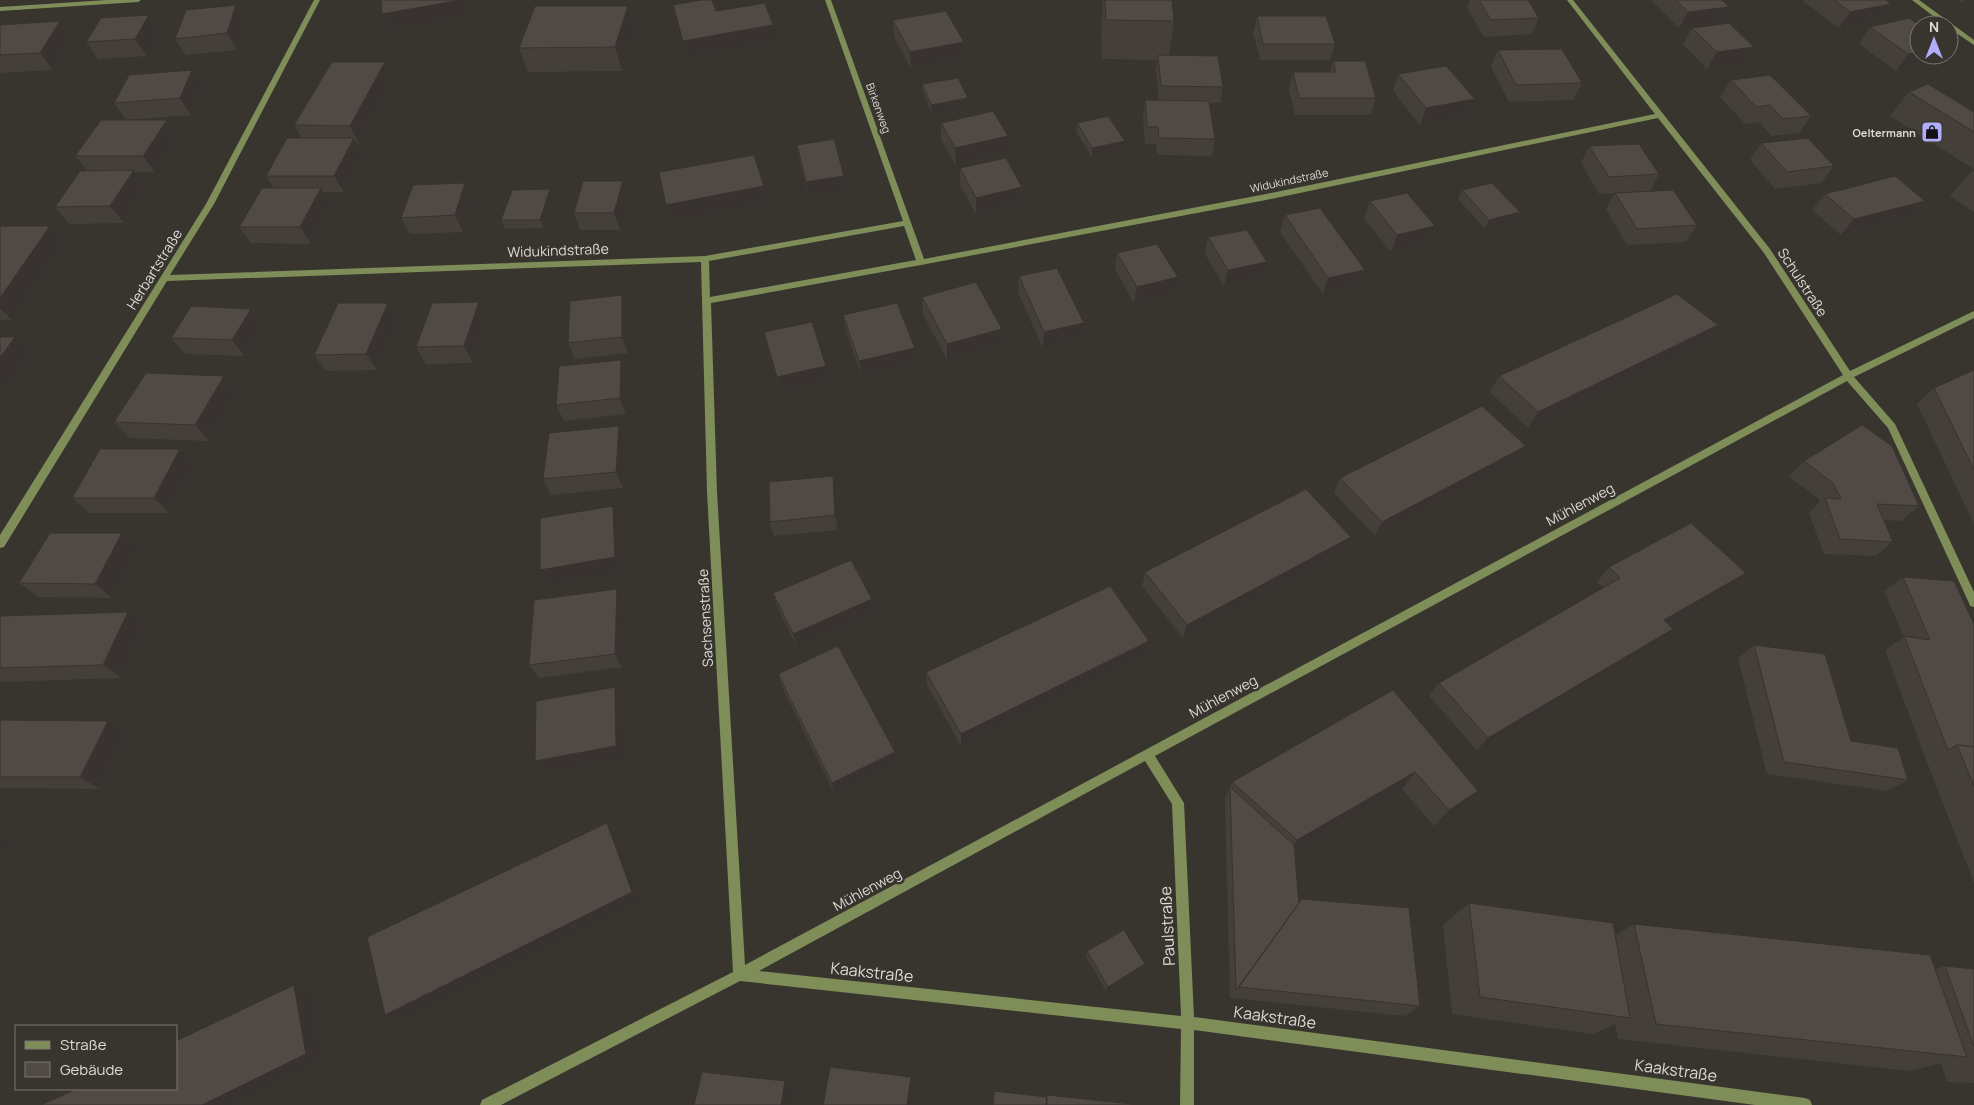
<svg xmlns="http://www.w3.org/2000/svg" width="1974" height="1105" viewBox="0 0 1974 1105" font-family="Manrope,sans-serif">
	<rect width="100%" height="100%" fill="#38352e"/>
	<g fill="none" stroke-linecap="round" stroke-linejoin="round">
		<g fill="#7f8d59" fill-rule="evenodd">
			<polygon points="107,0 141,0 138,2 0,11 0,7"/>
			<path d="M314 0H320L214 204 170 275 705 256 903 221 825 0H831L924 259 1266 194 1655 114 1567 0H1573L1770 249 1850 371 1974 311V318L1854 377 1895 424 1974 592V607L1970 606 1969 603 1888 428 1847 381 1155 756 1184 803 1194 1017 1805 1098 1810 1100 1812 1105H1755L1194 1030V1105H1180L1181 1029 740 981 501 1105H480L482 1100 733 972 707 492 701 262 167 281 4 547 0 548V535L206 204ZM1658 118 1764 253 1843 375 745 965 717 492 711 303 921 265 1266 200ZM904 226 916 260 710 297 709 261ZM1145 761 1172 804 1181 1016 759 971Z"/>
			<polygon points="1912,0 1919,0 1974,40 1974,45 1949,28 1949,25 1945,25"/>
		</g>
	</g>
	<g fill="#453f3a">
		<polygon points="1103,0 1172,0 1174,21 1169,55 1223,87 1220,103 1209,103 1215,139 1212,156 1157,155 1156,144 1145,144 1143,117 1145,100 1159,100 1156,72 1157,60 1102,59 1101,31"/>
		<polygon points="1470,0 1528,0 1539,18 1532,34 1484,37 1467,8"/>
		<polygon points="1651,0 1722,0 1729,7 1719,23 1679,28"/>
		<polygon points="1804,0 1886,0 1879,21 1839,28 1803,1"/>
		<polygon points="1959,0 1974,0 1963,3"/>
		<polygon points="236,5 246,22 237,50 186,55 175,39"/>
		<polygon points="673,5 716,11 776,42 687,58"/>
		<polygon points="628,6 635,30 622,71 528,72 519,48"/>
		<polygon points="149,15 160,31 147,56 98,59 86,42"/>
		<polygon points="1257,16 1335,44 1330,60 1260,60 1253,33"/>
		<polygon points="893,20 964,42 964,59 911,69 894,37"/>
		<polygon points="0,25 72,38 53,70 0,73"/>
		<polygon points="1870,27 1919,55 1940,55 1935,62 1896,71 1859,44"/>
		<polygon points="1692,28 1744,64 1707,69 1683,44"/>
		<polygon points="1498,50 1582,83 1573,100 1509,102 1491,67"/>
		<polygon points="1333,61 1376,98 1371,115 1295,115 1289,89 1293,72 1330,72"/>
		<polygon points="385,62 393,79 359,143 356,143 363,155 344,192 324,192 331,205 311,244 251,243 239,227 273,188 266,176 302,138 294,125"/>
		<polygon points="1398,74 1468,116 1420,125 1393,91"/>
		<polygon points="1731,80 1811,116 1799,133 1772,136 1759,122 1745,124 1720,97"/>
		<polygon points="922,84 968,107 932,114 923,92"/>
		<polygon points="203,87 191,115 126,120 114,103"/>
		<polygon points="1909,92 1974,112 1974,169 1890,116"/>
		<polygon points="167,120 178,137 155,172 136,172 146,186 124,223 69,224 55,207 87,170 75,156"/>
		<polygon points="941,123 1008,136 1008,153 956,165 941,140"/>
		<polygon points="1077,123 1125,141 1124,150 1092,157 1076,132"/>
		<polygon points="1761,143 1834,166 1821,183 1775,189 1750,160"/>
		<polygon points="797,145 844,176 846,192 809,198 800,162"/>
		<polygon points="1589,146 1659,174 1650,191 1697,225 1686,242 1627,245 1606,209 1615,193 1599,194 1581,163"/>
		<polygon points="960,168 1022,187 1022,204 976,214 960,185"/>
		<polygon points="1974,171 1974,212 1950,196 1971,172"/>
		<polygon points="623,181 628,198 620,230 580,230 574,213"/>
		<polygon points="465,183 473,200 463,232 410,234 401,218"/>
		<polygon points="550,189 554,198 544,228 505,229 501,220"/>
		<polygon points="1462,190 1520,212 1516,221 1485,229 1458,199"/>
		<polygon points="1825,194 1925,201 1910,217 1841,235 1812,210"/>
		<polygon points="1370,201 1428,243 1391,252 1364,218"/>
		<polygon points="1285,215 1365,270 1358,286 1323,294 1280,232"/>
		<polygon points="0,226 65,243 12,320 0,320"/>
		<polygon points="1208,237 1263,278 1224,286 1205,254"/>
		<polygon points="1117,253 1178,277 1175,294 1134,303 1115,269"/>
		<polygon points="1019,276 1082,339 1043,348 1018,292"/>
		<polygon points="922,297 1002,345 947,360 923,314"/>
		<polygon points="251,309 263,325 245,356 185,354 171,338"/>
		<polygon points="628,312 628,353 575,359 568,343"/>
		<polygon points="843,315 916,364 862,377 846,331"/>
		<polygon points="487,318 473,363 426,364 416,347"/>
		<polygon points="398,319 377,370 326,371 314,355"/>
		<polygon points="1718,325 1706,342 1528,428 1490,392 1499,376"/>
		<polygon points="764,332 826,366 829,382 781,393"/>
		<polygon points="621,360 627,376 626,414 564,421 556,405"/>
		<polygon points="1974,370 1974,524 1917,404 1934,388"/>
		<polygon points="224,376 237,392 209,441 130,438 114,422"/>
		<polygon points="626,442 623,488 551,495 543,479"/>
		<polygon points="180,449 195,465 169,513 89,513 72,498"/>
		<polygon points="1804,461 1919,506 1901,521 1884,520 1893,542 1875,556 1824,554 1809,513 1819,502 1818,498 1789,477"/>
		<polygon points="1516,462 1375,536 1334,493 1340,478"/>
		<polygon points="833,476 836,491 838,530 774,536 770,522"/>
		<polygon points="122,533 139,548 112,598 39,597 19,583"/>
		<polygon points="1351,537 1344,551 1183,638 1142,586 1145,572"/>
		<polygon points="1609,567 1731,588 1668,624 1673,629 1659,642 1477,750 1429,696 1439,683 1604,588 1597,582"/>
		<polygon points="1903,577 1974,624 1974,883 1927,762 1885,650 1904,637 1884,591"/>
		<polygon points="617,589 625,603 622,667 539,678 529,665"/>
		<polygon points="773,593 875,613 797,647 777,607"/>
		<polygon points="0,616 145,626 122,678 0,682"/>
		<polygon points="1754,645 1851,741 1908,780 1887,791 1767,774 1738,658"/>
		<polygon points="1146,655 961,746 927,685 926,672"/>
		<polygon points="778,674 895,752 897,764 835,794 782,687"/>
		<polygon points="1393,690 1478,791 1463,807 1434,826 1402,789 1295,851 1299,903 1420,1006 1405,1016 1230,998 1225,798 1232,782"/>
		<polygon points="0,720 127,733 100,789 0,788"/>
		<polygon points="1469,903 1616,935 1634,924 1935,969 1945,966 1974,969 1974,1083 1947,1082 1941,1063 1910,1071 1618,1039 1615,1024 1593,1034 1452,1014 1443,925"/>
		<polygon points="1087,951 1145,964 1143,968 1106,991 1086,956"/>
	</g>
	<g fill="#383330">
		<polygon points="461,0 466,0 468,17 390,31 382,14"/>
		<polygon points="1965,0 1974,0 1963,3"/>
		<polygon points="1891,4 1879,21 1839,28 1850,12"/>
		<polygon points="236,5 246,22 237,50 227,33"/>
		<polygon points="628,6 635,30 622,71 615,47"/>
		<polygon points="1729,7 1719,23 1679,28 1688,12"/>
		<polygon points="149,15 160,31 147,56 135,39"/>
		<polygon points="60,21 72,38 53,70 40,53"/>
		<polygon points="773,25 776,42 687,58 683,41"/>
		<polygon points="964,42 964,59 911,69 910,52"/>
		<polygon points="1754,47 1744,64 1707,69 1717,52"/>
		<polygon points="1919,52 1919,55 1940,55 1935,62 1896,71 1908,54"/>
		<polygon points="385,62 393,79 359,143 350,126"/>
		<polygon points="192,70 203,87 191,115 180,98"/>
		<polygon points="968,98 968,107 932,114 931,105"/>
		<polygon points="1475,99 1468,116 1420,125 1426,108"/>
		<polygon points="167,120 178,137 155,172 143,156"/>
		<polygon points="1008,136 1008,153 956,165 955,148"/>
		<polygon points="354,138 363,155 344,192 334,176"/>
		<polygon points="1125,141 1124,150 1092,157 1092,148"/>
		<polygon points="134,170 146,186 124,223 110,206"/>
		<polygon points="844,176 846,192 809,198 806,182"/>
		<polygon points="623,181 628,198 620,230 614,213"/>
		<polygon points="465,183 473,200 463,232 455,215"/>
		<polygon points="764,186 767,203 671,221 666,205"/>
		<polygon points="1022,187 1022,204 976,214 976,198"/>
		<polygon points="321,188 331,205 311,244 300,227"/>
		<polygon points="550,189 554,198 544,228 540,220"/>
		<polygon points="1925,201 1910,217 1841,235 1854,219"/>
		<polygon points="1520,212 1516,221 1485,229 1489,220"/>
		<polygon points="50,226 65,243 12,320 0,308 0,298"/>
		<polygon points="1435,226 1428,243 1391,252 1397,235"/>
		<polygon points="1267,262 1263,278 1224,286 1228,270"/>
		<polygon points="1365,270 1358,286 1323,294 1328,278"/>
		<polygon points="1178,277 1175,294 1134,303 1137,287"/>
		<polygon points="622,295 628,312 628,353 622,337"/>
		<polygon points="479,302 487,318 473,363 464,346"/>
		<polygon points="388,303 398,319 377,370 366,354"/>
		<polygon points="251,309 263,325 245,356 232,340"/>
		<polygon points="1084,323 1082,339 1043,348 1044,332"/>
		<polygon points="1718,325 1706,342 1528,428 1538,412"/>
		<polygon points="1002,329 1002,345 947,360 947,344"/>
		<polygon points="15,337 31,354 0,398 0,358"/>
		<polygon points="915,348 916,364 862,377 859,361"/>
		<polygon points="621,360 627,376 626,414 620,398"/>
		<polygon points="826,366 829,382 781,393 777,377"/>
		<polygon points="224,376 237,392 209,441 195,425"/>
		<polygon points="619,426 626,442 623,488 616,472"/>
		<polygon points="1526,446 1516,462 1375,536 1382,522"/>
		<polygon points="180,449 195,465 169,513 154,498"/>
		<polygon points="833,476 836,491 838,530 835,515"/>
		<polygon points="613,506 620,521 622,572 548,585 540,570"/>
		<polygon points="122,533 139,548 112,598 95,584"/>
		<polygon points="1351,537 1344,551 1183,638 1187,625"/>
		<polygon points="1746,573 1731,588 1650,634 1664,620"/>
		<polygon points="617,589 625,603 622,667 615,654"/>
		<polygon points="872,599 875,613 797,647 793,634"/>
		<polygon points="128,612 145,626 122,678 103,665"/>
		<polygon points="1673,629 1659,642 1477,750 1488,738"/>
		<polygon points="1149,641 1146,655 961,746 961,734"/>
		<polygon points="615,687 622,700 624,758 544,773 535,761"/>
		<polygon points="108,721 127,733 100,789 80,777"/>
		<polygon points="895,752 897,764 835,794 832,783"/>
		<polygon points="1415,772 1402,789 1287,855 1297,840"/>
		<polygon points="1478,791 1463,807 1434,826 1449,810"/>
		<polygon points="607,823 615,834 640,902 400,1022 385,1015"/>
		<polygon points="0,836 10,841 0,858"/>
		<polygon points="1145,964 1143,968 1106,991 1108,987"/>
		<polygon points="294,985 311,993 323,1060 232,1105 202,1105"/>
		<polygon points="911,1077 914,1085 911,1105 907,1105"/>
		<polygon points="785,1081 793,1089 790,1105 781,1105"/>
	</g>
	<g fill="#504944" stroke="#383330">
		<polygon points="381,0 461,0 382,14"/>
		<polygon points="701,0 712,0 716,11 765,3 773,25 683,41 673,5"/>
		<polygon points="1105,0 1172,0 1174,21 1106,20"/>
		<polygon points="1479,0 1528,0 1539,18 1491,20"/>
		<polygon points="1676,0 1722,0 1729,7 1688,12"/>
		<polygon points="1834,0 1886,0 1891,4 1850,12"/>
		<polygon points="236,5 227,33 175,39 186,10"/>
		<polygon points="535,6 628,6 615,47 519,48"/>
		<polygon points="946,11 964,42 910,52 893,20"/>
		<polygon points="149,15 135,39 86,42 101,18"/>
		<polygon points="1257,16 1326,16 1335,44 1263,44"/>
		<polygon points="1909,18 1919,25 1919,52 1908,54 1870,27"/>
		<polygon points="60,21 40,53 0,55 0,25"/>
		<polygon points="1729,23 1754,47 1717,52 1692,28"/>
		<polygon points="1562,49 1582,83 1516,85 1498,50"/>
		<polygon points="1158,55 1218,56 1223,87 1161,86"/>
		<polygon points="1333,61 1365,61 1376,98 1299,98 1293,72 1336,72"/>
		<polygon points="332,62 385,62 350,126 294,125"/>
		<polygon points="1446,66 1475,99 1426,108 1398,74"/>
		<polygon points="192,70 180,98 114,103 129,75"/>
		<polygon points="1770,75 1811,116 1783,119 1770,105 1756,107 1731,80"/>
		<polygon points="958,78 968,98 931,105 922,84"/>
		<polygon points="1928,84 1974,112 1974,132 1909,92"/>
		<polygon points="1145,100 1209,101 1215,139 1159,138 1158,127 1147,127"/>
		<polygon points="993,111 1008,136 955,148 941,123"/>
		<polygon points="1108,116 1125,141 1092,148 1077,123"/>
		<polygon points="101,120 167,120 143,156 75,156"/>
		<polygon points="287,138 354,138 334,176 266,176"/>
		<polygon points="1808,138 1834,166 1787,172 1761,143"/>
		<polygon points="834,139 844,176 806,182 797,145"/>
		<polygon points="1639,144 1659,174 1609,177 1589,146"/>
		<polygon points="754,155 764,186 666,205 659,172"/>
		<polygon points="1006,158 1022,187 976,198 960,168"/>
		<polygon points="134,170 110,206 55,207 80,171"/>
		<polygon points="1895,176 1925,201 1854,219 1825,194"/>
		<polygon points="583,181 623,181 614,213 574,213"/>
		<polygon points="465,183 455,215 401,218 413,185"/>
		<polygon points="1492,183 1520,212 1489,220 1462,190"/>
		<polygon points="262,188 321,188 300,227 239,227"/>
		<polygon points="550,189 540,220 501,220 512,190"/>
		<polygon points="1673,190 1697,225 1637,229 1615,193"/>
		<polygon points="1407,193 1435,226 1397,235 1370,201"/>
		<polygon points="1320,208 1365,270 1328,278 1285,215"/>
		<polygon points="0,226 50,226 0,298"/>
		<polygon points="1247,230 1267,262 1228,270 1208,237"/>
		<polygon points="1157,244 1178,277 1137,287 1117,253"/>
		<polygon points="1057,268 1084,323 1044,332 1019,276"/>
		<polygon points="976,282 1002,329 947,344 922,297"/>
		<polygon points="1677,294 1718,325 1538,412 1499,376"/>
		<polygon points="622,295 622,337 568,343 570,301"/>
		<polygon points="479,302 464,346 416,347 432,303"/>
		<polygon points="338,303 388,303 366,354 314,355"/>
		<polygon points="897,303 915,348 859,361 843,315"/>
		<polygon points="191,306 251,309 232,340 171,338"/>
		<polygon points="812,322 826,366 777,377 764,332"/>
		<polygon points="0,337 15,337 0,358"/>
		<polygon points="621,360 620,398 556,405 559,366"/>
		<polygon points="1974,370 1974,470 1934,388"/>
		<polygon points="146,373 224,376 195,425 114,422"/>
		<polygon points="1482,406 1526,446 1382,522 1340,478"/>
		<polygon points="1862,425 1892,446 1919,506 1877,504 1893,542 1840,539 1825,498 1841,499 1833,483 1804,461"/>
		<polygon points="619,426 616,472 543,479 549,433"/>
		<polygon points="100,449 180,449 154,498 72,498"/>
		<polygon points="833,476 835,515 770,522 769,482"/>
		<polygon points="1306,489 1351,537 1187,625 1145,572"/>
		<polygon points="613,506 615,557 540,570 540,518"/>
		<polygon points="1691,523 1746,573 1664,620 1673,629 1488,738 1439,683 1620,578 1609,567"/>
		<polygon points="50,533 122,533 95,584 19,583"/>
		<polygon points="851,560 872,599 793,634 773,593"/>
		<polygon points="1903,577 1954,581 1974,624 1974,747 1957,745 1948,750 1904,636 1930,640"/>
		<polygon points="1110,586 1149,641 961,734 926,672"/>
		<polygon points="617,589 615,654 529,665 534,600"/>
		<polygon points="128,612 103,665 0,668 0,616"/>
		<polygon points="1754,645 1825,654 1851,741 1898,748 1908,780 1784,762"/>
		<polygon points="838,646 895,752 832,783 778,674"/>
		<polygon points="615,687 616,746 535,761 536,701"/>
		<polygon points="1393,690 1478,791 1449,810 1415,772 1297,840 1232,782"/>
		<polygon points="0,720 108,721 80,777 0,777"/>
		<polygon points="1957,745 1974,747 1974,786"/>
		<polygon points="1230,787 1294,845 1299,903 1236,990"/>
		<polygon points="607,823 632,892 385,1015 367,937"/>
		<polygon points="1302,899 1409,908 1420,1006 1239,987"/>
		<polygon points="1469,903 1613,923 1630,1018 1480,997"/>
		<polygon points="1634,924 1930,955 1967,1057 1656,1024"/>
		<polygon points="1124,930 1145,964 1108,987 1087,951"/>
		<polygon points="1945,966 1974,969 1974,1047"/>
		<polygon points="294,985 306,1054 202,1105 41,1105 76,1089 176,1089 176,1041"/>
		<polygon points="830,1067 911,1077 907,1105 823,1105"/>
		<polygon points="702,1072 785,1081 781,1105 694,1105"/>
		<polygon points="994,1091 1047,1097 1046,1105 993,1105"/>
		<polygon points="1047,1095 1132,1104 1132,1105 1047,1105"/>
	</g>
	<defs>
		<g id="shop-square" transform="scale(1.125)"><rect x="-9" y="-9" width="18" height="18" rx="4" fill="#b0aefa" stroke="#38352e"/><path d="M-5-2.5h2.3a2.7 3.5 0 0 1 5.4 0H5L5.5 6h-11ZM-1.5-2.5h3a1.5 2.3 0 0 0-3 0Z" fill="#111"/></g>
	</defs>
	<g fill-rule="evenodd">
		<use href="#shop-square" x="1932" y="132"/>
	</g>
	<g text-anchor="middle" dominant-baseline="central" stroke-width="5" stroke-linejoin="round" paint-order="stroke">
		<g font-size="11" fill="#dddbd7" stroke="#38352e">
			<text transform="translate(879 108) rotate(70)">Birkenweg</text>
			<text transform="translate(1289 180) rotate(-12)">Widukindstraße</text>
		</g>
		<g font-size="11" font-weight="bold" fill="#dddbd7" stroke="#38352e" text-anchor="end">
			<text x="1916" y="132">Oeltermann</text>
		</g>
		<g font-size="14" fill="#dddbd7" stroke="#38352e">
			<text transform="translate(558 250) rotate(-2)">Widukindstraße</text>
			<text transform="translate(154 269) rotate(-58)">Herbartstraße</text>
			<text transform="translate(1803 282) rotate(57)">Schulstraße</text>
			<text transform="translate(1580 504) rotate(-28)">Mühlenweg</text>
			<text transform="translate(705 618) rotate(-93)">Sachsenstraße</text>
			<text transform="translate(1223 696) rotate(-28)">Mühlenweg</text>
			<text transform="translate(867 889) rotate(-28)">Mühlenweg</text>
		</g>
		<g font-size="16" fill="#dddbd7" stroke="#38352e">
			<text transform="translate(1167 926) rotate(-93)">Paulstraße</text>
			<text transform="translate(872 972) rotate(6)">Kaakstraße</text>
			<text transform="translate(1275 1017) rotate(8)">Kaakstraße</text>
			<text transform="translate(1676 1070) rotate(8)">Kaakstraße</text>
		</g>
	</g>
	<rect x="15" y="1025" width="162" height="65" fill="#38352e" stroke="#7a7772"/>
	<rect x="25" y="1041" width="25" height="8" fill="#7f8d59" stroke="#7a7772"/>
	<text x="60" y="1050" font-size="15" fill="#dddbd7">Straße</text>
	<rect x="25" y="1062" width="25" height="15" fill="#504944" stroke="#7a7772"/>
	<text x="60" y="1075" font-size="15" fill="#dddbd7">Gebäude</text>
	<g transform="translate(1934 40)"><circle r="24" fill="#38352e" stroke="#7a7772"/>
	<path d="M0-4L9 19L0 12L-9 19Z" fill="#b0aefa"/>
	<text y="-8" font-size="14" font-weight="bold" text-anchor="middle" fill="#dddbd7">N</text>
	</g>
</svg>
